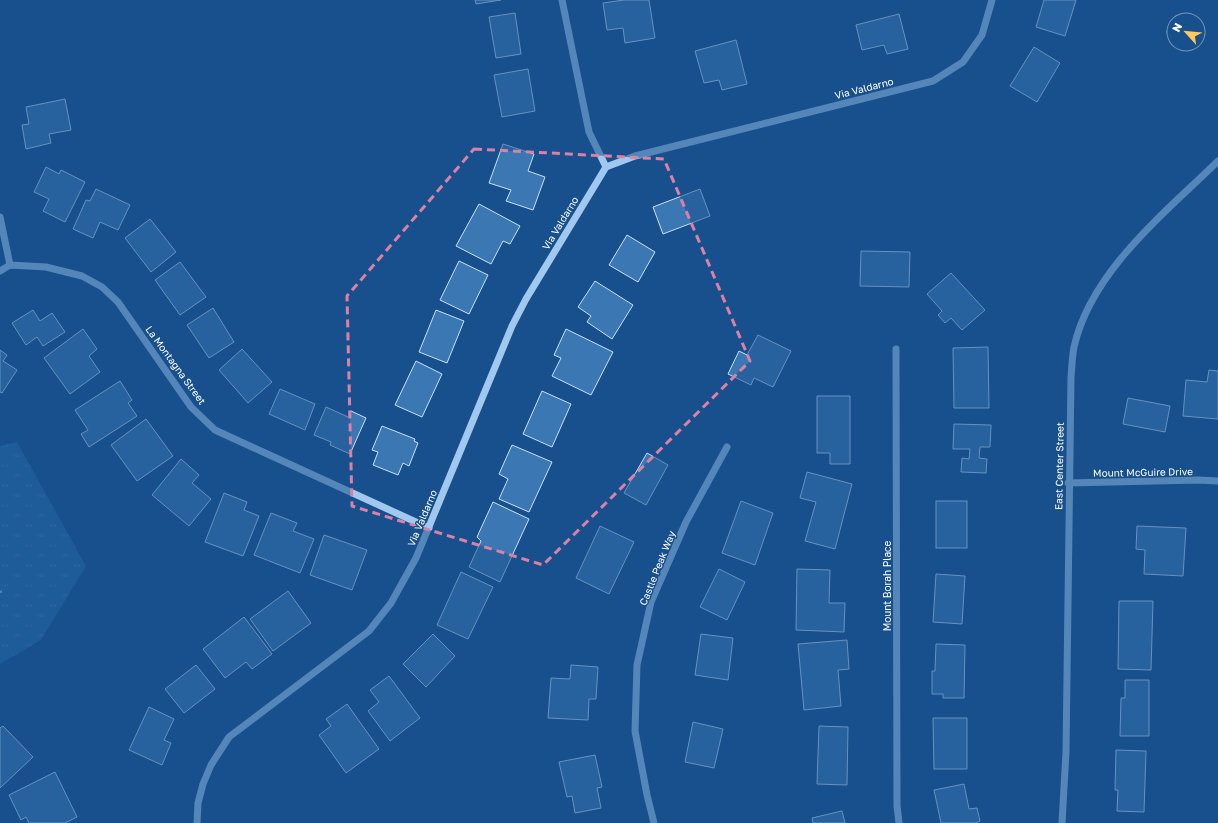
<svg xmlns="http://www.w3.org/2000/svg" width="1218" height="823" viewBox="0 0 1218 823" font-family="'Golos Text',sans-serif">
	<defs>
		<pattern id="grass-tufts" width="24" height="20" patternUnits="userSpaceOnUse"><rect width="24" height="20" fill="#2668a9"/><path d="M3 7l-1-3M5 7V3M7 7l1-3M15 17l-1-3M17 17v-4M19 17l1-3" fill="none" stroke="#477fb6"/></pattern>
	</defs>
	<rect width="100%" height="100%" fill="#17508c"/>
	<polygon fill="url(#grass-tufts)" points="17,442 86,566 41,640 0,664 0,446"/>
	<g fill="#3b77b3" stroke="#c7e1fb">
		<polygon points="475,0 501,0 476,4"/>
		<polygon points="624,0 649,0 655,38 625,43 623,28 607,30 603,3"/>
		<polygon points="1044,0 1076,0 1065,36 1036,27"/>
		<polygon points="515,13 521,54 496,58 489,17"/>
		<polygon points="899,14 908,49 887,54 884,45 862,50 856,25"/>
		<polygon points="736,40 747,84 722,90 719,80 704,83 695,51"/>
		<polygon points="1034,47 1060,63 1037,102 1010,86"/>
		<polygon points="528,69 535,111 502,117 494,75"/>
		<polygon points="65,99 71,130 49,134 51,143 26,149 22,125 29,124 26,107"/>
		<polygon points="503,144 534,154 528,171 545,177 533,210 506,201 511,190 489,183"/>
		<polygon points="46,167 59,174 61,170 85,182 65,222 43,211 49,199 34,192"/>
		<polygon points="96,189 130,205 118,230 100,222 93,238 73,229 86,200 90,201"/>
		<polygon points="700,189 710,216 663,234 653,207"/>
		<polygon points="479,204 520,226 510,244 503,241 491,264 456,246"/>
		<polygon points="150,219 176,252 151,272 125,238"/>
		<polygon points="627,235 655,252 638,282 609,265"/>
		<polygon points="861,251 910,252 909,287 860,286"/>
		<polygon points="459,261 488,275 469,314 440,300"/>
		<polygon points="180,262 206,297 180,315 155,280"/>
		<polygon points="951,273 985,310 962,330 951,318 945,323 938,315 942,311 927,294"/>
		<polygon points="595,281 633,305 612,339 587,322 591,316 578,307"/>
		<polygon points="213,308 234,342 209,358 187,325"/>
		<polygon points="33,310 40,321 52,313 65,332 43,346 37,337 26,345 12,323"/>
		<polygon points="436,310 464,321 447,363 419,352"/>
		<polygon points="83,329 97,349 89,356 100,372 70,394 44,358"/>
		<polygon points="566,329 613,352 591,395 552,376 561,358 554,355"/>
		<polygon points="758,335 791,351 773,387 754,378 751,385 728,374 739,351 747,355"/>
		<polygon points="988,347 989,408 954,408 953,348"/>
		<polygon points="242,349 272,382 248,403 219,370"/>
		<polygon points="0,350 7,355 3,361 17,370 2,393 0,392"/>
		<polygon points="416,361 442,374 422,417 395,405"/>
		<polygon points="1209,370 1218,371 1218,419 1183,416 1186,380 1207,382"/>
		<polygon points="120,381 132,400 128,403 137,416 89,447 81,434 88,430 75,410"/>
		<polygon points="280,389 315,404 305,430 269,414"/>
		<polygon points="542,391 571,404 552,447 523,434"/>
		<polygon points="817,396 850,396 850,464 830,464 830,453 817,453"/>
		<polygon points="1128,398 1170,406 1165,432 1123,424"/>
		<polygon points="326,407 348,417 351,411 366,418 350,454 330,445 331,442 314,435"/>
		<polygon points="146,419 173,456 137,481 111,445"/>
		<polygon points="954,424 991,425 990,447 980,447 979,458 987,459 986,473 961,472 962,458 969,459 970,449 953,449"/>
		<polygon points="382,426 415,439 414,441 418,443 409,466 403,463 398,475 373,465 378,452 372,450"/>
		<polygon points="512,445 552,462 529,512 499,499 508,479 499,474"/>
		<polygon points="647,453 668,465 646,505 624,493"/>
		<polygon points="181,459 199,475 192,483 211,499 189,526 152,495"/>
		<polygon points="807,472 852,484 835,549 805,541 816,502 800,498"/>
		<polygon points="224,493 247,502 244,510 259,516 243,556 205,542"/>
		<polygon points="741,501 773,513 755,565 722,553"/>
		<rect x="936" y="501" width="31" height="47"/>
		<polygon points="493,502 529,519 500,582 469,567 481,541 477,537"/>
		<polygon points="271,513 297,523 293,531 314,539 300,573 254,555"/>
		<polygon points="600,526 634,542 609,594 576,578"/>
		<polygon points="1137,526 1186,528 1183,576 1144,574 1145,550 1136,549"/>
		<polygon points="324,535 367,550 352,590 310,575"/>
		<polygon points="719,569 745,582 727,620 700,607"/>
		<polygon points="797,569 830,570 829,603 845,603 844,632 796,630"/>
		<polygon points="461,572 493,587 468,639 437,625"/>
		<polygon points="936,574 965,576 962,624 933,622"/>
		<polygon points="288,591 311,623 273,651 250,619"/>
		<polygon points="1119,601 1153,601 1151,670 1118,669"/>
		<polygon points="244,617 272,654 252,669 246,662 225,678 203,649"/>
		<polygon points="433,634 455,656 426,687 403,664"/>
		<polygon points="701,634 733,638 728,680 695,675"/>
		<polygon points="847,640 849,669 838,670 841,706 804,710 798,644"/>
		<polygon points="936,644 965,645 964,698 943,698 943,694 932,694 932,671 935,671"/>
		<polygon points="196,665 215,689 184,713 165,689"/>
		<polygon points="571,665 598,667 596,699 589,699 588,720 548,718 551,678 570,679"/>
		<polygon points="389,676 420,718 390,741 368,711 379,702 370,690"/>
		<polygon points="1125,680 1149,680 1149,736 1120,736 1121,698 1125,698"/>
		<polygon points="347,704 379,749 346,773 319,735 331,726 326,719"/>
		<polygon points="149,707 174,719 164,740 171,743 162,765 129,750"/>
		<polygon points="933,718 967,718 967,769 934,769"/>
		<polygon points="693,722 723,729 714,768 685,762"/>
		<polygon points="3,726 33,757 0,788 0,728"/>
		<polygon points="819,726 848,727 847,785 817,784"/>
		<polygon points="1116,750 1146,751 1144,812 1117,811 1118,790 1115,790"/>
		<polygon points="595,755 602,787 597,788 601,808 575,813 572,796 567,797 559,762"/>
		<polygon points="55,772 77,817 65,823 29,823 26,817 21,820 9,795"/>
		<polygon points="964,784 969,809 977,808 980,821 976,823 941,823 934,790"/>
		<polygon points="842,811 845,823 813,823 812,818"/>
	</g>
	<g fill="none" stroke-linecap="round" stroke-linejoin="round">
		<polyline stroke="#a1c8ef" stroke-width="2.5" stroke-dasharray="2 3" stroke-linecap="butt" points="0,592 3,591"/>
		<g stroke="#a1c8ef" stroke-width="7">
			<polyline points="562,0 589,132 606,167"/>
			<polyline points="0,217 10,265"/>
			<polyline points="0,271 10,265 46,267 82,276 102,287 118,302 191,407 215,430 429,528"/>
			<polyline points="896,349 897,806 899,823"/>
			<polyline points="1068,483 1198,480 1218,481"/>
			<polyline points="197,823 198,803 203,784 211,765 229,737 369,631 391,603 416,558 512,326 526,299 606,167 635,156 933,81 963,62 982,35 992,0"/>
			<polyline points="654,823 647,795 635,731 637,665 651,602 686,522 727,447"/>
			<path d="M1062 823 1066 752 1071 377C1072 367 1072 357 1074 347 1091 271 1165 213 1218 161"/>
		</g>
	</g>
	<path d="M0 0H1218V823H0ZM474 149 664 159 750 361 543 565 352 506 347 296Z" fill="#17508c" fill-opacity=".55" fill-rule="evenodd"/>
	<path fill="none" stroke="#dd80a5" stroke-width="3" stroke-dasharray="8 5" stroke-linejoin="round" d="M474 149 664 159 750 361 543 565 352 506 347 296Z"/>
	<g text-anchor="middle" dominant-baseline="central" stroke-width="3" stroke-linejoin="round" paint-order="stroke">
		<g font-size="10" fill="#fff" stroke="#17508c">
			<text transform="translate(864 88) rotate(-14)">Via Valdarno</text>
			<text transform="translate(560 223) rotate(-59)">Via Valdarno</text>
			<text transform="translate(176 365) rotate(54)">La Montagna Street</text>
			<text transform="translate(1059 466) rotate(-89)">East Center Street</text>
			<text transform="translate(1143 472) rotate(-1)">Mount McGuire Drive</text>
			<text transform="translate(422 518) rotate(-67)">Via Valdarno</text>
			<text transform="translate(657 568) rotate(-68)">Castle Peak Way</text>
			<text transform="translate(887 586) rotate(-90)">Mount Borah Place</text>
		</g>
	</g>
	<g transform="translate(1186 32) rotate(297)"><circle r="19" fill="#17508c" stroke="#7496ba"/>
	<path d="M0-3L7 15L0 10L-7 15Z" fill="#ffc85f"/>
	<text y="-6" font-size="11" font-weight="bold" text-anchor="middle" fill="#ffffff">N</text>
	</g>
</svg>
